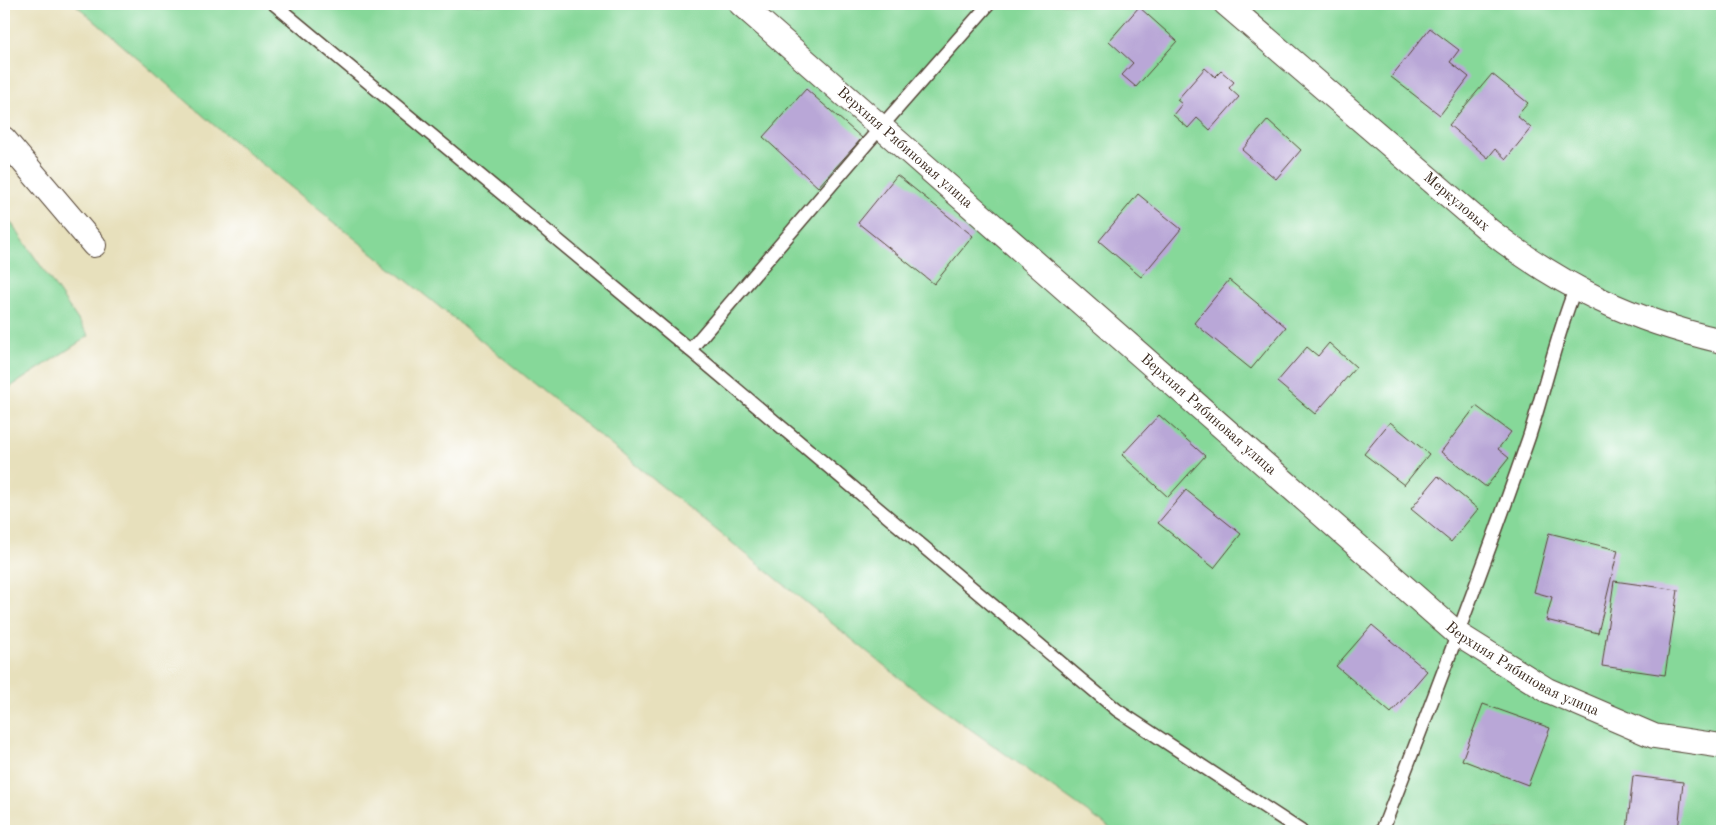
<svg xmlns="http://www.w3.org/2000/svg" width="1726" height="835" viewBox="0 0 1726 835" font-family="'Old Standard TT',serif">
	<rect width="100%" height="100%" fill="#fff"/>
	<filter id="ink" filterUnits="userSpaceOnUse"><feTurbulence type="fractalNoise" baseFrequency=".02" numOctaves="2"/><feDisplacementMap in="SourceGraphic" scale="10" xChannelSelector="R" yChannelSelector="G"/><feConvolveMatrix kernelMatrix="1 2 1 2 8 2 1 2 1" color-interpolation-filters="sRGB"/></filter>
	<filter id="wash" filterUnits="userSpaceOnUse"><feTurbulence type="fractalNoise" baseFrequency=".0096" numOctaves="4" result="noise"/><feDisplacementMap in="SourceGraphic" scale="20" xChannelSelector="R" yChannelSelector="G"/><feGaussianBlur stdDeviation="1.12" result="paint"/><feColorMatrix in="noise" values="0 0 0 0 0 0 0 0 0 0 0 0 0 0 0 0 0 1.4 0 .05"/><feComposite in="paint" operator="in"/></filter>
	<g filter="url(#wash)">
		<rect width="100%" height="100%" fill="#e7e0bc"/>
		<g fill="#86d899" stroke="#60815c">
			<polygon points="75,4 1722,4 1722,831 1114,831 911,687 215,126"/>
			<polygon points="4,218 12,224 89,336 4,391"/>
		</g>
		<g id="blocks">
			<g fill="#b9a7d7">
				<polygon points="1139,7 1177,41 1136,87 1122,75 1133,63 1109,41"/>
				<polygon points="1430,28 1459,50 1450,62 1469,77 1440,115 1391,77"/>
				<polygon points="1205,68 1215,77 1221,71 1234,82 1229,88 1239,97 1210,130 1197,118 1188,128 1173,115 1182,104 1177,100"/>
				<polygon points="1492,74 1528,103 1517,116 1531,128 1506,159 1495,149 1488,158 1449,125"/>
				<polygon points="806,89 862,138 818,187 763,137"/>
				<polygon points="1268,120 1301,150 1276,179 1242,150"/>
				<polygon points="897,175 973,236 934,284 858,223"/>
				<polygon points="1138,194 1181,229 1141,277 1099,241"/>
				<polygon points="1229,280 1286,327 1251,369 1194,323"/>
				<polygon points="1329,343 1356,367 1315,414 1277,382 1307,347 1318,356"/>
				<polygon points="1476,406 1511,432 1498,449 1509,458 1486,487 1441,452"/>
				<polygon points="1159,415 1205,456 1168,497 1122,455"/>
				<polygon points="1390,422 1429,454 1404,485 1364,454"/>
				<polygon points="1438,476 1478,509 1451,542 1411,509"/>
				<polygon points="1186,490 1241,534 1214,568 1158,523"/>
				<polygon points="1549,533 1618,550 1598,633 1546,620 1552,597 1534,592"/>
				<polygon points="1614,581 1678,590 1665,675 1602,666"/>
				<polygon points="1372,625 1427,671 1391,713 1336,666"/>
				<polygon points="1483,704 1550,728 1528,785 1462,760"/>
				<polygon points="1633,776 1683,782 1678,831 1627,831"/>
			</g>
		</g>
	</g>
	<g filter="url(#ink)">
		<use href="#blocks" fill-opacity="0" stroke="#554536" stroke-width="1"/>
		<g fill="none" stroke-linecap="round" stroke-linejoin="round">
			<g stroke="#554536" stroke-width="15">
				<g id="service">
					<polyline points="274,4 690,350 881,127 989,4"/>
					<polyline points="690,350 1117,710 1301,831"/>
					<path d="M1382 831C1433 700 1483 570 1529 437 1545 388 1556 337 1575 289"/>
				</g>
			</g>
			<g stroke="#554536" stroke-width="26">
				<g id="minor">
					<path id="s1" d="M741 4 1459 635 1547 690 1654 736 1722 746"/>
					<path id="s2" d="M1226 4 1490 231C1564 288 1631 320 1722 341"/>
					<polyline points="4,139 94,245"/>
				</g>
			</g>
			<use href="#service" stroke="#fff" stroke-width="12"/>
			<use href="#minor" stroke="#fff" stroke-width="24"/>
		</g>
	</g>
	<g text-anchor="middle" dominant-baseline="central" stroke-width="5" stroke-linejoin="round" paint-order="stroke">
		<g font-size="15" fill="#3b2a1e" stroke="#fff">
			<text stroke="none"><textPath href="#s1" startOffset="218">Верхняя Рябиновая улица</textPath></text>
			<text stroke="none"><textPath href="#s2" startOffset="304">Меркуловых</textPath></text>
			<text stroke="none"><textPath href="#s1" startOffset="622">Верхняя Рябиновая улица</textPath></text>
			<text stroke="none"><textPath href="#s1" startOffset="1028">Верхняя Рябиновая улица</textPath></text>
		</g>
	</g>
	<rect width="1726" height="835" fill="none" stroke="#fff" stroke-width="20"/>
</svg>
